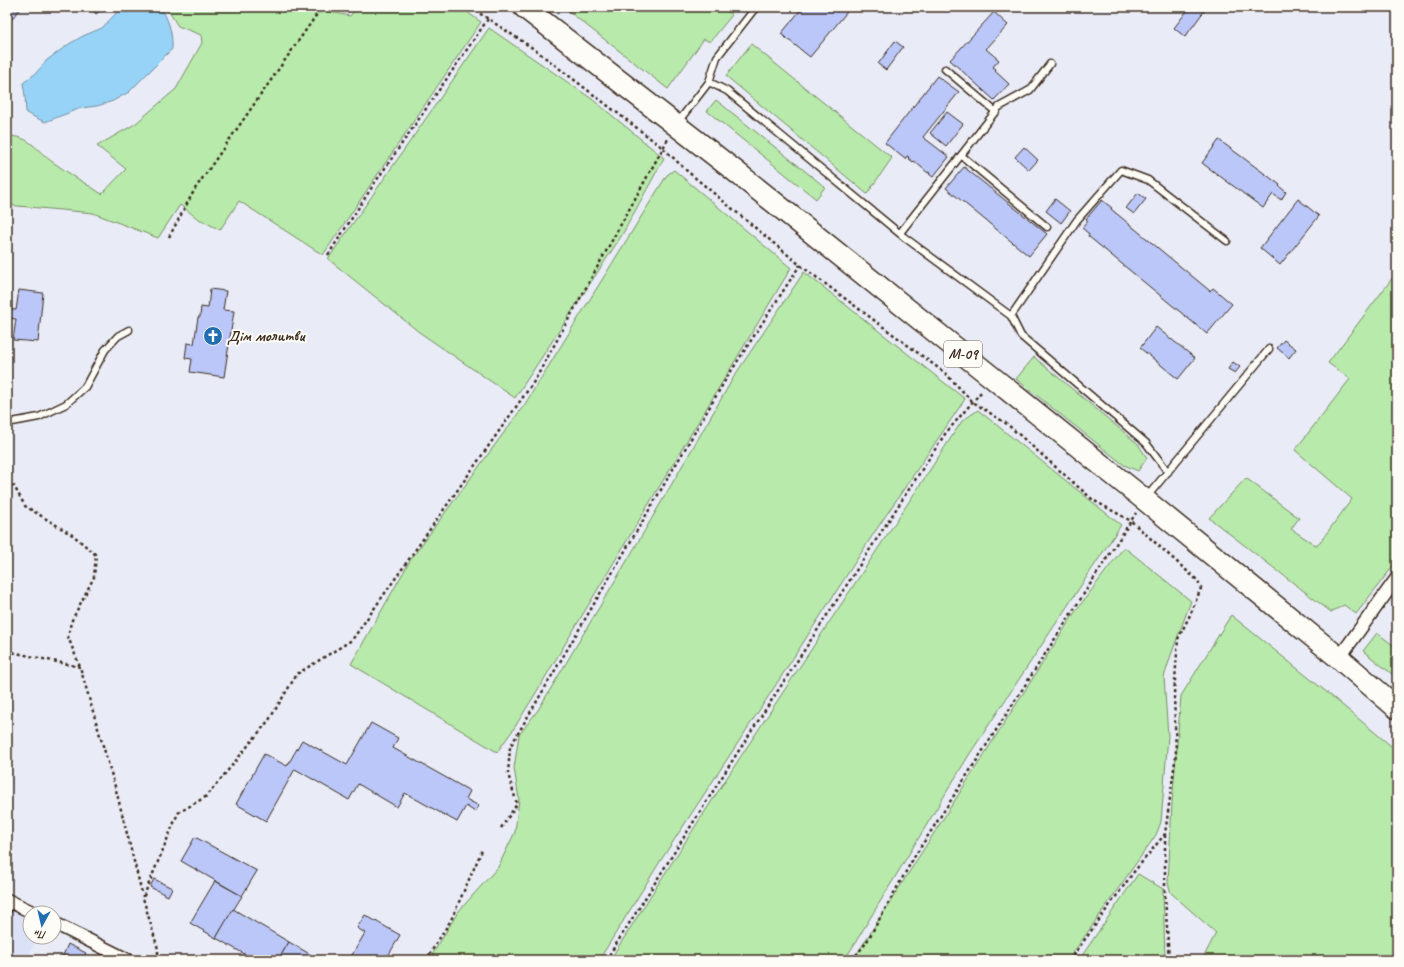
<svg xmlns="http://www.w3.org/2000/svg" width="1404" height="967" viewBox="0 0 1404 967" font-family="Caveat,sans-serif">
	<rect width="100%" height="100%" fill="#e9ecf7"/>
	<filter id="ink" filterUnits="userSpaceOnUse"><feTurbulence type="fractalNoise" baseFrequency=".025" numOctaves="2"/><feDisplacementMap in="SourceGraphic" scale="8" xChannelSelector="R" yChannelSelector="G"/><feConvolveMatrix kernelMatrix="1 2 1 2 8 2 1 2 1" color-interpolation-filters="sRGB"/></filter>
	<g filter="url(#ink)">
		<polygon fill="#dbe1f7" points="7,900 30,913 30,937 37,937 27,960 7,960"/>
		<g fill="#b7eaab" stroke="#798a64">
			<path d="M166 7H307L350 16 357 7H460L481 22 323 255 239 201 220 230 197 218 180 205 158 238 93 213 7 205V136C32 136 36 151 54 163 70 174 86 184 102 194L126 169 97 146 135 124 176 89 202 43 201 35 178 26Z"/>
			<polygon points="563,7 722,7 732,15 710,42 704,39 668,89"/>
			<polygon points="489,28 592,99 664,158 622,235 515,398 419,332 328,259"/>
			<polygon points="751,44 892,158 867,194 726,76"/>
			<polygon points="716,100 825,187 816,199 707,111"/>
			<polygon points="674,170 791,268 644,512 534,696 513,730 497,752 351,664 411,559 525,404 667,175"/>
			<polygon points="804,272 965,399 874,533 768,697 661,860 599,960 429,960 458,912 498,867 515,832 519,799 514,768 519,735 538,710 634,549 735,375"/>
			<polygon points="1397,272 1397,561 1356,614 1344,605 1331,612 1209,518 1246,478 1299,518 1291,529 1317,546 1352,499 1295,450 1350,379 1328,363"/>
			<polygon points="1034,357 1138,444 1147,458 1138,471 1124,465 1016,379"/>
			<path d="M978 410 1121 525 969 755 852 948 844 960H610C724 778 845 600 962 421Z"/>
			<polygon points="1124,547 1191,601 1171,655 1164,677 1168,736 1161,822 1156,835 1068,960 853,960 1075,612"/>
			<polygon points="1231,615 1329,694 1397,751 1397,960 1202,960 1216,933 1171,893 1168,883 1172,803 1181,696"/>
			<polygon points="1377,633 1397,648 1397,678 1363,651"/>
			<polygon points="1138,874 1163,889 1165,960 1079,960"/>
		</g>
		<path fill="#97d3f7" stroke="#728fa0" d="M122 7H160C169 19 173 35 172 49L129 92 113 101 97 106 81 108 45 122 26 113 25 96 23 83 36 73 47 60 69 44 83 36 102 28Z"/>
		<g fill="#bac7f8" stroke="#3b2a1e">
			<polygon points="7,7 22,7 7,25"/>
			<polygon points="90,7 105,7 96,14"/>
			<polygon points="803,7 851,7 810,57 781,34"/>
			<polygon points="1190,7 1207,7 1185,37 1174,28"/>
			<polygon points="994,12 1008,25 986,49 999,60 993,67 996,69 995,71 1009,84 994,100 950,60"/>
			<polygon points="895,41 903,47 886,70 878,64"/>
			<polygon points="937,76 959,92 923,137 949,157 933,177 929,174 930,173 928,172 928,173 914,161 913,162 908,158 909,157 907,156 905,159 885,143"/>
			<polygon points="947,112 963,124 946,146 930,133"/>
			<polygon points="1219,140 1280,185 1279,186 1286,192 1281,200 1273,194 1263,208 1202,163"/>
			<polygon points="1024,147 1038,160 1029,170 1015,157"/>
			<polygon points="964,167 1047,234 1029,256 946,188"/>
			<polygon points="1138,193 1146,199 1134,214 1126,208"/>
			<polygon points="1055,199 1070,211 1061,223 1046,211"/>
			<polygon points="1298,199 1319,216 1280,265 1260,248"/>
			<polygon points="1102,200 1112,208 1111,209 1210,291 1213,288 1232,304 1207,334 1088,236 1089,234 1082,228 1088,221 1086,219"/>
			<polygon points="210,289 226,291 223,310 234,311 224,377 190,372 192,359 185,358 187,343 194,344 198,317 200,317 201,307 208,308"/>
			<polygon points="19,290 43,293 38,342 13,340 16,319 7,318 7,309 16,310"/>
			<polygon points="1156,327 1195,358 1178,379 1140,348"/>
			<polygon points="1284,340 1296,349 1289,358 1277,348"/>
			<polygon points="1233,362 1240,367 1235,373 1228,369"/>
			<polygon points="371,723 398,738 393,748 470,791 466,799 479,806 475,812 466,806 457,822 405,793 397,807 358,784 349,800 295,769 266,821 236,804 264,754 287,766 302,740 347,765"/>
			<polygon points="195,837 257,871 242,896 181,861"/>
			<polygon points="154,879 172,888 168,896 150,887"/>
			<polygon points="215,881 242,896 216,938 190,923"/>
			<polygon points="233,909 289,942 278,960 255,960 216,938"/>
			<polygon points="365,915 400,935 386,960 349,960 365,933 357,928"/>
			<polygon points="289,942 320,960 278,960"/>
			<polygon points="68,944 86,953 83,960 61,960"/>
		</g>
		<g fill="none" stroke-linecap="round" stroke-linejoin="round">
			<g stroke="#3b2a1e" stroke-width="9">
				<g id="service">
					<polyline points="945,69 996,112"/>
					<polyline points="709,82 727,91 904,237 1011,316 1077,220 1121,170 1148,180 1227,241"/>
					<polyline points="678,122 709,82 717,57 756,7"/>
					<polyline points="962,156 1047,227"/>
					<polyline points="900,233 999,107 1030,90 1050,64"/>
					<polyline points="1011,316 1021,336 1146,443 1168,472"/>
					<polyline points="7,423 39,417 66,404 85,387 105,350 118,336 129,330"/>
					<polyline points="1146,498 1269,349"/>
					<polyline points="7,911 11,902"/>
				</g>
			</g>
			<g stroke="#3b2a1e" stroke-width="15">
				<g id="minor">
					<polyline points="1339,658 1397,578"/>
					<polyline points="7,900 34,913"/>
					<polyline points="54,923 128,960"/>
				</g>
			</g>
			<g stroke="#3b2a1e" stroke-width="24">
				<polyline id="trunk" points="524,7 735,171 993,378 1145,500 1339,658 1397,708"/>
			</g>
			<g stroke="#3b2a1e" stroke-width="2.5" stroke-dasharray="3 3" stroke-linecap="butt">
				<polyline points="325,7 348,12 351,7"/>
				<polyline points="470,7 534,49 663,148 687,171 800,265 945,373 973,402 1007,424 1093,500 1131,521 1197,580 1201,588 1191,613 1178,639 1174,694 1176,754 1165,834 1133,873 1070,960"/>
				<polyline points="169,237 195,189 322,7"/>
				<polyline points="328,255 374,184 488,19"/>
				<polyline points="7,482 14,486 25,506 74,536 96,555 94,577 71,622 68,637 80,667 116,790 143,897"/>
				<polyline points="7,651 80,667"/>
				<polyline points="501,828 517,804 508,774 510,747 726,379 800,265"/>
				<polyline points="1165,835 1165,896 1169,960"/>
				<polyline points="158,960 158,949 143,898 178,813 207,796 269,720 297,674 352,640 535,380 668,139"/>
				<polyline points="426,960 451,920 483,848"/>
				<polyline points="606,960 736,755 945,434 982,391"/>
				<polyline points="852,960 866,943 913,859 1136,513"/>
			</g>
			<use href="#service" stroke="#fdfcf7" stroke-width="6"/>
			<use href="#minor" stroke="#fdfcf7" stroke-width="12"/>
			<use href="#trunk" stroke="#fdfcf7" stroke-width="21"/>
		</g>
	</g>
	<defs>
		<g id="church-disc" transform="scale(1)"><circle r="9.5" fill="#1f6fb2" stroke="#fdfcf7"/><path d="M-1.2-6h2.4v3.5h3.3v2.4h-3.3V6h-2.4V-.1h-3.3v-2.4h3.3Z" fill="#fff"/></g>
	</defs>
	<g fill-rule="evenodd">
		<use href="#church-disc" x="213" y="336"/>
	</g>
	<g text-anchor="middle" dominant-baseline="central" stroke-width="4" stroke-linejoin="round" paint-order="stroke">
		<rect fill="#fdfcf7" stroke="#75695f" stroke-width="1" x="944" y="341" width="38" height="26" rx="3"/>
		<g font-size="15" font-weight="bold" fill="#3b2a1e">
			<text x="963" y="354">М-09</text>
		</g>
		<g font-size="16" font-weight="bold" fill="#3b2a1e" stroke="#fdfcf7" text-anchor="start">
			<text x="227" y="336">Дім молитви</text>
		</g>
	</g>
	<rect width="1404" height="967" fill="none" stroke="#fdfcf7" stroke-width="24"/>
	<rect x="12" y="12" width="1380" height="943" fill="none" stroke="#3b2a1e" stroke-width="1.5" filter="url(#ink)"/>
	<g transform="translate(42 925) rotate(188)"><circle r="19" fill="#fdfcf7" stroke="#afa8a0"/>
	<path d="M0-3L7 15L0 10L-7 15Z" fill="#1f6fb2"/>
	<text y="-6" font-size="11" font-weight="bold" text-anchor="middle" fill="#3b2a1e">Пн</text>
	</g>
</svg>
